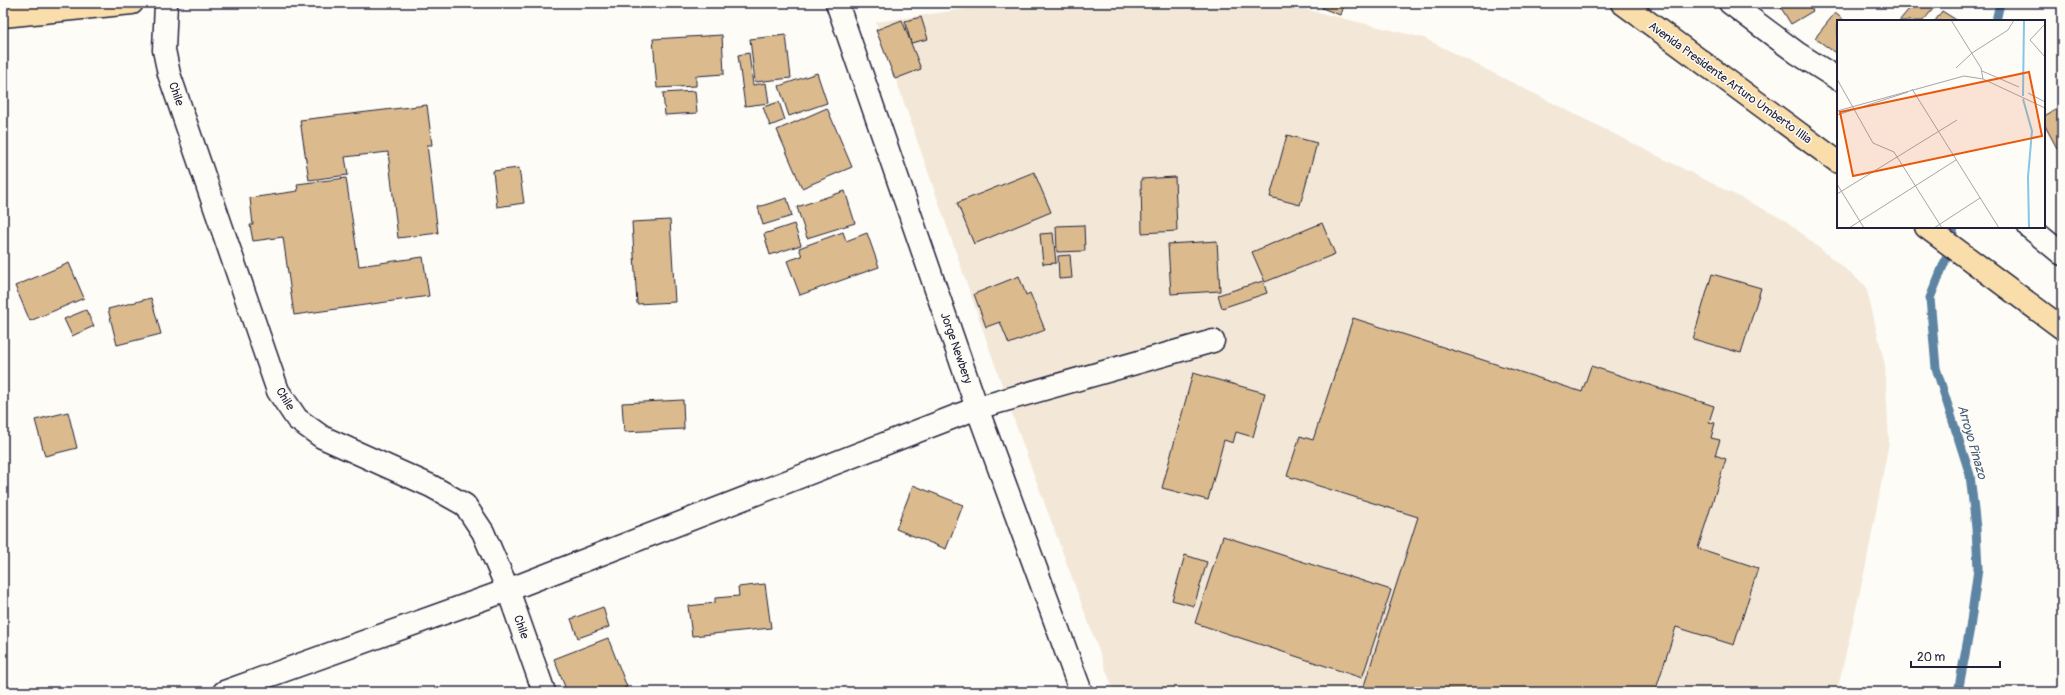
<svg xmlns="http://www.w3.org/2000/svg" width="2065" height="695" viewBox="0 0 2065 695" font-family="Pangolin,sans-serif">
	<rect width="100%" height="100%" fill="#fdfcf7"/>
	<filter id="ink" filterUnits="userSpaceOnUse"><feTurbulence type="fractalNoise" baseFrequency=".025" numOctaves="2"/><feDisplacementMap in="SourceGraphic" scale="8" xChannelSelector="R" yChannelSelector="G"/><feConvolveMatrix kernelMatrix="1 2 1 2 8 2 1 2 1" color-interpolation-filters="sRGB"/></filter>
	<g filter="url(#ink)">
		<polygon fill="#f3e8d8" points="1064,3 1280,3 1424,38 1785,220 1866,286 1885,365 1889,442 1866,565 1837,692 1114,692 1019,434 876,22 965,9"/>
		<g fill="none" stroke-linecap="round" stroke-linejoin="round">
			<g stroke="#5d84a2" stroke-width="9">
				<polyline points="1996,21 2000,3"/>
				<polyline points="1954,227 1950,249 1930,298 1936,368 1970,475 1976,528 1978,569 1970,628 1958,692"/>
			</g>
		</g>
		<g fill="#dbbb8e" stroke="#22223b">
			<polygon points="1324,3 1344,3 1340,15 1322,8"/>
			<polygon points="1778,3 1808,3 1813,11 1791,24"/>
			<polygon points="1813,3 1825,3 1817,8"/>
			<polygon points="1914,3 1938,3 1923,21 1899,21"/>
			<polygon points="1942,11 1958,21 1935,21"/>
			<polygon points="1835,13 1845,21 1838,21 1838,55 1815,38"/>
			<polygon points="921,17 928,39 911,43 905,21"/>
			<polygon points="902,20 921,69 895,79 876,30"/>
			<polygon points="722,35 724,74 696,76 696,86 657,88 653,39"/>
			<polygon points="786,35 791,78 755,82 750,39"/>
			<polygon points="749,53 753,85 766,83 769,103 745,106 738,55"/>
			<polygon points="817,73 827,103 789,116 779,86"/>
			<polygon points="695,91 697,113 665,115 663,93"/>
			<polygon points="779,102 785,120 770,126 763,107"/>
			<polygon points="427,105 432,145 427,145 438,233 398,238 388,152 345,157 348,175 309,180 300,120"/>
			<polygon points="827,108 852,167 802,188 777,130"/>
			<polygon points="2059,108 2062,113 2062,148 2058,150 2044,124 2044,116"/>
			<polygon points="1287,135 1317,143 1300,205 1270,197"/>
			<polygon points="519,168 524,203 497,207 493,171"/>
			<polygon points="1034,172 1051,212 974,244 957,203"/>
			<polygon points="1175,177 1177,231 1142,233 1141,179"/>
			<polygon points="346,178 359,266 423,257 429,296 294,315 283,237 253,241 250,225 253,225 250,198 298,191 297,184"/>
			<polygon points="845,191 855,223 807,238 797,207"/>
			<polygon points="787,198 792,216 763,225 758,207"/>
			<polygon points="670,220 675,302 637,304 632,222"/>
			<polygon points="1322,223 1335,254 1265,282 1252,252"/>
			<polygon points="794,224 801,245 770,255 764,234"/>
			<polygon points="1084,225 1085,251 1057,252 1056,226"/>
			<polygon points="843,232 846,241 867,233 879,267 800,295 787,261 802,256 799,248"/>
			<polygon points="1053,233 1056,263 1043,264 1040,234"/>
			<polygon points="1217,241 1220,291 1171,294 1168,244"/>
			<polygon points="1070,255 1072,278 1059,279 1058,256"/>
			<polygon points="69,263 84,298 30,321 15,286"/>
			<polygon points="1712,274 1761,288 1741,353 1693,339"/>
			<polygon points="1019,276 1026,295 1030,293 1045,330 1009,344 1000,322 986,327 974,294"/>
			<polygon points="1263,281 1267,293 1222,308 1218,295"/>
			<polygon points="151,298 161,334 117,345 108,309"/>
			<polygon points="86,310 94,326 72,336 64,319"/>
			<polygon points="1353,318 1582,392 1591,366 1714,406 1709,422 1715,423 1711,438 1720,440 1715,455 1726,459 1698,548 1758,568 1734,645 1676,627 1655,692 1362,692 1418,517 1287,476 1300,436 1313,440"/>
			<polygon points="1193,373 1265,393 1253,437 1236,432 1233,443 1224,440 1208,500 1162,488"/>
			<polygon points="683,400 684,429 624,432 622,403"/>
			<polygon points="68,412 77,448 45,456 35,420"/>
			<polygon points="913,485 963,505 946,549 896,529"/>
			<polygon points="1223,536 1391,590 1362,678 1195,623"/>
			<polygon points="1185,555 1207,562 1194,606 1172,600"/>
			<polygon points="765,584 771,628 692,636 688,606 715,603 715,598 739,596 738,587"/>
			<polygon points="603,607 609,627 578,638 571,619"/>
			<polygon points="608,638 627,687 615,692 567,692 554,659"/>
		</g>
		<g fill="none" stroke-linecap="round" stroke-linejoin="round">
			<g stroke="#22223b" stroke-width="25">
				<g id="street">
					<polyline points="166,3 164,50 169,74 278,391 297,419 322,437 431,486 465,505 483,532 508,590 544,692"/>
					<polyline points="837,3 977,408 1081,692"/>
					<polyline points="1730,3 1797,53 1838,79"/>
					<polyline points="2029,227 2062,254"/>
					<polyline points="224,692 508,590 977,408 1213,341"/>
				</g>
			</g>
			<g stroke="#22223b" stroke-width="25">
				<g id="primary">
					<polyline points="1622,3 1838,162"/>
					<polyline points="3,16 132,3"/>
					<polyline points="1926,227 2062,328"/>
				</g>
			</g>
			<use href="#street" stroke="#fdfcf7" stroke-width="22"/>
			<use href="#primary" stroke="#f9deab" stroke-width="22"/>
		</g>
	</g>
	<g text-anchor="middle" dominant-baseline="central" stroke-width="3" stroke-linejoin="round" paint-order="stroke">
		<g font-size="12" fill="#22223b" stroke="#fdfcf7">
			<text transform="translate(1730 83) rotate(36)">Avenida Presidente Arturo Umberto Illia</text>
			<text transform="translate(176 94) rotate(71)">Chile</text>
			<text transform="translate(956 348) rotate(71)">Jorge Newbery</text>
			<text transform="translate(285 399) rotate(59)">Chile</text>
			<text transform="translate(521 627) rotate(71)">Chile</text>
		</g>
		<g font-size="13" font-style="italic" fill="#455b77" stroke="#fdfcf7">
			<text transform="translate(1972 442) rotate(74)">Arroyo Pinazo</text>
		</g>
	</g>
	<g transform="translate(1837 20)">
		<rect width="208" height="208" fill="#fdfcf7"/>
		<path fill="none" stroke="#85c6e6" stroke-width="2" d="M186 76 187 0M186 79 195 111 191 157 192 208"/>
		<path fill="none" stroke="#a5a5ac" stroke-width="1" d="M114 0 144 48 146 59M208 4 193 20 208 37M119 48 135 33 171 10 177 0M145 51 182 67M0 59 36 123 57 132 105 208M75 69 162 208M191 73 208 82M0 91 127 56 146 59 208 88M0 95 71 72M0 164 27 208M0 174 120 100M12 208 119 140M97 208 143 178"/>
		<path fill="#e8590c" fill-opacity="0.15" stroke="#e8590c" stroke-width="2" d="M192 52 205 116 16 156 3 92Z"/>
		<rect width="208" height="208" fill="none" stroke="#22223b" stroke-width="2"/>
	</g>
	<rect width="2065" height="695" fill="none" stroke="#fdfcf7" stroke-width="16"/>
	<rect x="8" y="8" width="2049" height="679" fill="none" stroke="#22223b" stroke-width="1.5" filter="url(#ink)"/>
	<path d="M1911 661v6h89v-6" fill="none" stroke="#22223b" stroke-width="2"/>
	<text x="1917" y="661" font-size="12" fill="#22223b" stroke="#fdfcf7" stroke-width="3" paint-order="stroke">20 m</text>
</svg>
